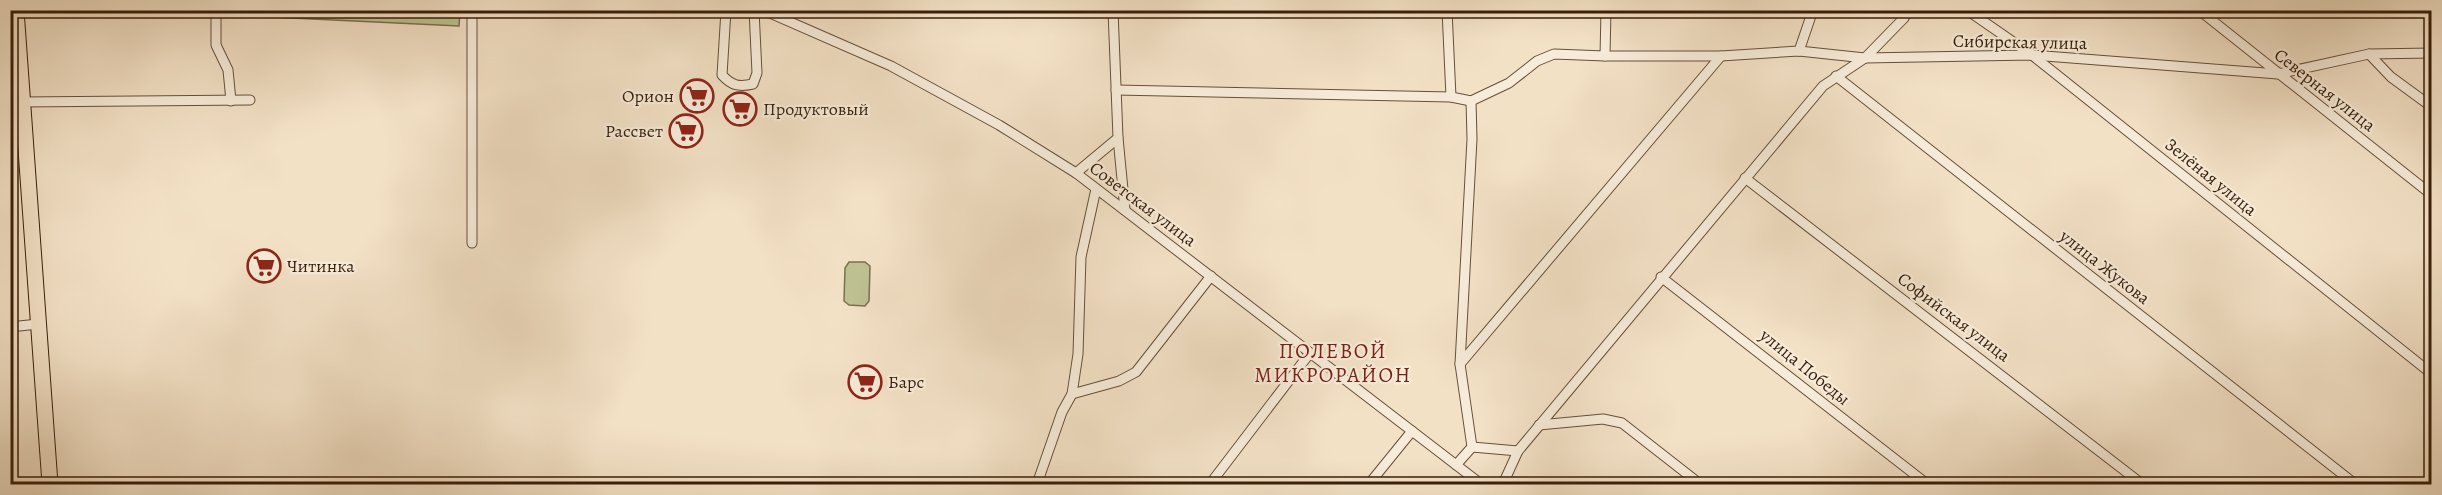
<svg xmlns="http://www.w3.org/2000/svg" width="2442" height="495" viewBox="0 0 2442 495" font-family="Alegreya,serif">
	<rect width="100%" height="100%" fill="#f3e1c6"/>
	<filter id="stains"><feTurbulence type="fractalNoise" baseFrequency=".00333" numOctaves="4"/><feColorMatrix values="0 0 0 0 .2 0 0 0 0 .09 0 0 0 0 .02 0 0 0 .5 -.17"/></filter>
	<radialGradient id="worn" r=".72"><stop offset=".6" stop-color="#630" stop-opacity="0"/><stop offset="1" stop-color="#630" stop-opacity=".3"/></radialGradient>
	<g fill="#bec293" stroke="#7b704e" stroke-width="1.5">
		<polygon points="251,10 460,10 460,11 459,26 250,16"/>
		<polygon points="849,262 865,262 870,266 869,301 865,306 849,305 844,301 845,268"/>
	</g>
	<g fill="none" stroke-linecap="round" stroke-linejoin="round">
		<g stroke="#674f38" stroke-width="11">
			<g id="street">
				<polyline points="216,10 216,45 228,70 231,101"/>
				<path d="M726 10 722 75C732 86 739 87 753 84L757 73 754 10"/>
				<polyline points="763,10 891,66 999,125 1076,173 1481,484"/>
				<polyline points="1447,10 1451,97"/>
				<polyline points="1967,10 2032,55 2432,374"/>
				<polyline points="2199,10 2432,195"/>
				<polyline points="1799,51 1813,10"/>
				<polyline points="2369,54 2391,77 2432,107"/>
				<polyline points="1605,56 1721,56 1799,51 1865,58 2032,55 2278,74 2369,54 2432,53"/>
				<polyline points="1836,76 2355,484"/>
				<polyline points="1116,90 1451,97 1471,101"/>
				<polyline points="21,102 250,100"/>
				<polyline points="1118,138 1125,210"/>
				<polyline points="1076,173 1118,138 1113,10"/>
				<polyline points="1745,178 2142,484"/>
				<polyline points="472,243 472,10"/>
				<polyline points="1661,277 1927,484"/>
				<polyline points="10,327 38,324"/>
				<polyline points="1460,364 1721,56"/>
				<polyline points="1072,394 1119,381 1136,372 1211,276"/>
				<polyline points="1539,425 1603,419 1622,423 1700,484"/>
				<polyline points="1472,447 1518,451 1823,86 1865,58 1904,18 1908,10"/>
				<polyline points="1456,465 1472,447 1460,364 1472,139 1471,101 1509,83 1537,61 1554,54 1605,56 1606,10"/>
				<polyline points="1037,484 1062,412 1072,394 1078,354 1081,257 1096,189"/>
				<polyline points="1210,484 1310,353"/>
				<polyline points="1369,484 1412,431"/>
				<polyline points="1503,484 1518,451"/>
			</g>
		</g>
		<g stroke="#381e09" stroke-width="17">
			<polyline id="primary" points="16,10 50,484"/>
		</g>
		<use href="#street" stroke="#f7ecda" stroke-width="9"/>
		<use href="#primary" stroke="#f3e1c6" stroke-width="15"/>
	</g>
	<defs>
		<g id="supermarket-ring" transform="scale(1.725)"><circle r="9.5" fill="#f7ecda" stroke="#8f2418" stroke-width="1.5"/><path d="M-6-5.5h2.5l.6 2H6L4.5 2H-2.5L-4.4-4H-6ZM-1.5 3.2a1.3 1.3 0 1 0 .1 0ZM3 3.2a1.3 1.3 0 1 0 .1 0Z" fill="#8f2418"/></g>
	</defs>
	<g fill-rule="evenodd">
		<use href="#supermarket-ring" x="697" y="96"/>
		<use href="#supermarket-ring" x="740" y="109"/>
		<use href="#supermarket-ring" x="686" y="131"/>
		<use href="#supermarket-ring" x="264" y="266"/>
		<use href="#supermarket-ring" x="865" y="382"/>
	</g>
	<g text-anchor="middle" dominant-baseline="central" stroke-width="4.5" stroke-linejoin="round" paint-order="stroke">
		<g font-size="18" fill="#381e09" stroke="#f7ecda">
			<text transform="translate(2020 42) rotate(1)">Сибирская улица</text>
			<text transform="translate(2325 90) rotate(38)">Северная улица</text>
			<text transform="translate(2211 177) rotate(39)">Зелёная улица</text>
			<text transform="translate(1143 204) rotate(37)">Советская улица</text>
			<text transform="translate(2105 267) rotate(38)">улица Жукова</text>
			<text transform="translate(1954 317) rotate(37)">Софийская улица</text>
			<text transform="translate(1805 367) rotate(39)">улица Победы</text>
		</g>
		<g font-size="18" fill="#381e09" stroke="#f7ecda" text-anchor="start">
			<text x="674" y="96" text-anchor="end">Орион</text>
			<text x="763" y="109">Продуктовый</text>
			<text x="663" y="131" text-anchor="end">Рассвет</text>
			<text x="287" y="266">Читинка</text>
			<text x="888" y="382">Барс</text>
		</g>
		<g font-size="21" letter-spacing="1.5" fill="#7a1f14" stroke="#f7ecda">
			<text x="1333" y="351">ПОЛЕВОЙ<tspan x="1333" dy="24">МИКРОРАЙОН</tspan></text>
		</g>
	</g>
	<rect width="2442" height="495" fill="none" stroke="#f3e1c6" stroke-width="36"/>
	<rect x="12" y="12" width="2418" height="471" fill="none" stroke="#381e09" stroke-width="3"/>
	<rect x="18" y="18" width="2406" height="459" fill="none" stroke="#381e09" stroke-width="1.5"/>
	<rect width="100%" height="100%" filter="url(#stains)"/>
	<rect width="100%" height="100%" fill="url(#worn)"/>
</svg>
